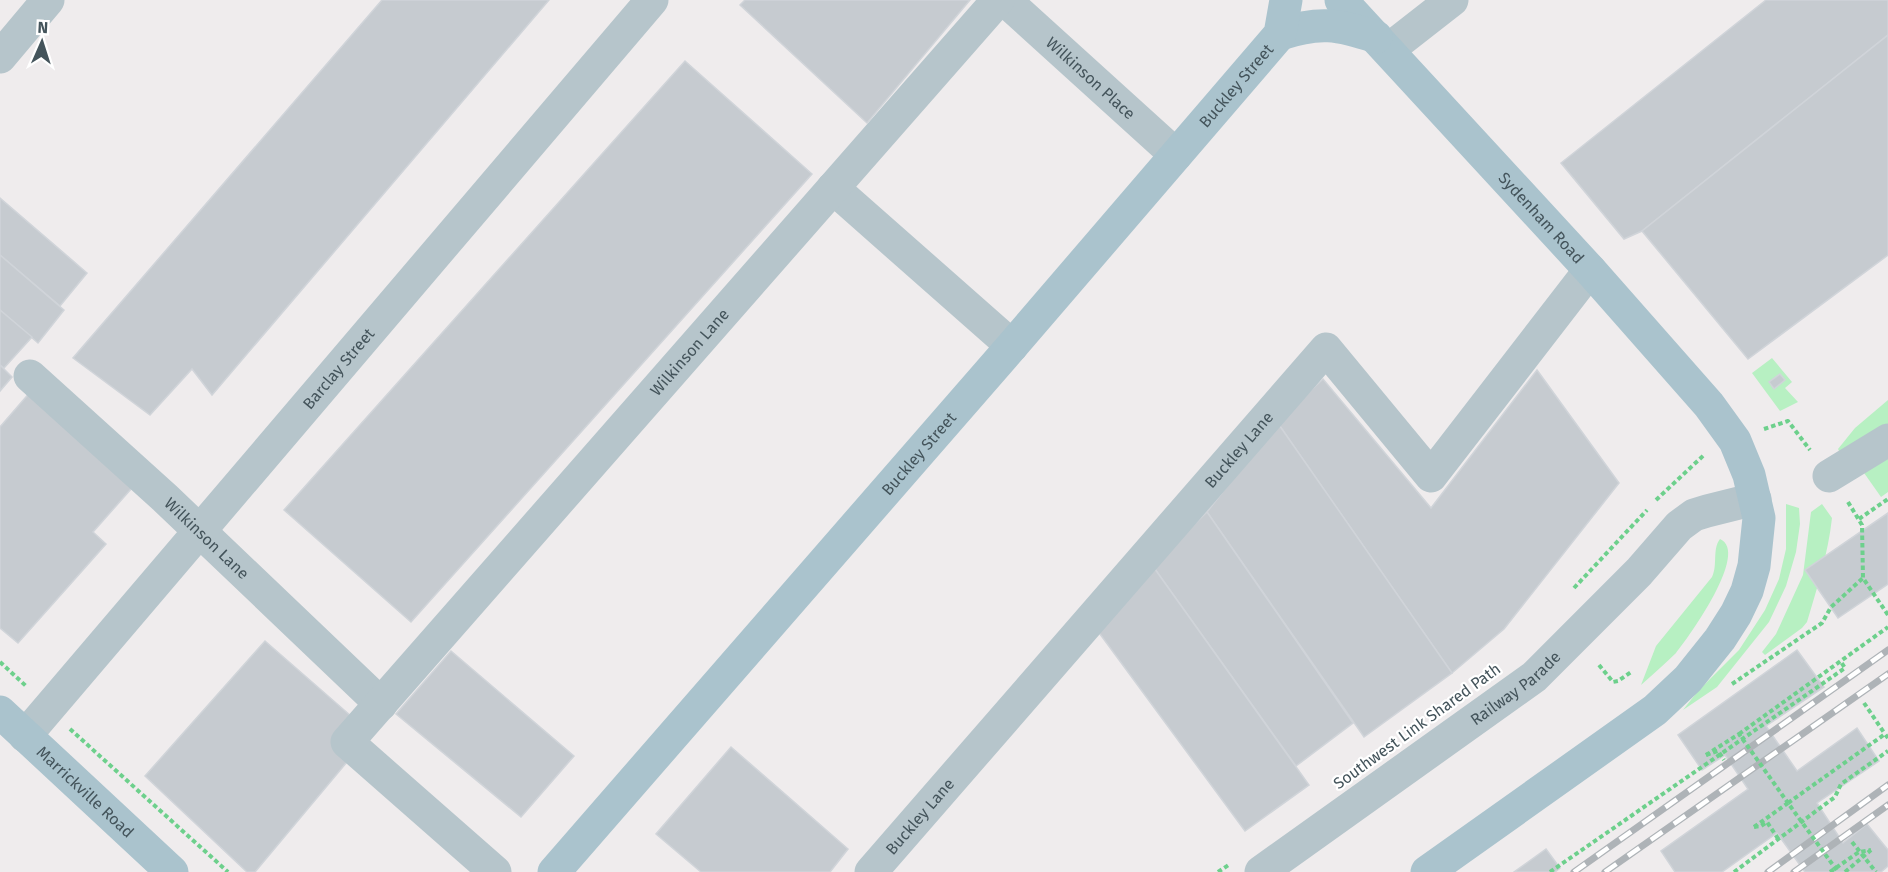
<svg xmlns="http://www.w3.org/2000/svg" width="1888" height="872" viewBox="0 0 1888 872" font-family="'Fira Sans',sans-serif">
	<rect width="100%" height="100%" fill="#efeced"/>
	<g fill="#b7f0c2">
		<polygon points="1772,358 1792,382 1785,388 1798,402 1780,411 1752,373"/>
		<polygon points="1888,400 1888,424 1842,456 1838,449 1855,428"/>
		<polygon points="1888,453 1888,492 1881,497 1862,470"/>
		<polygon points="1786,504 1799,508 1800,524 1796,552 1786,586 1769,622 1717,687 1683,710 1698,691 1739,650 1765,610 1779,579 1786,549"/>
		<path d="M1822 504 1832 518C1828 554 1817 588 1807 622L1802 628 1765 655 1762 652 1776 634 1803 575 1811 512Z"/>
		<path d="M1720 539C1750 552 1689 637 1676 653 1665 664 1653 674 1641 685L1656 646 1712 577C1718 565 1712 549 1720 539Z"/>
	</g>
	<g fill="#c6cbd0" stroke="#d0d4d9" stroke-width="1.5">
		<polygon points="382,0 549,0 212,395 192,369 150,415 73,358"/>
		<polygon points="745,0 970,0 867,123 740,5"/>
		<polygon points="1766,0 1888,0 1888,35 1642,231 1624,239 1561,163"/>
		<polygon points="1888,35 1888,255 1748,359 1642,231"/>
		<polygon points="685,61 812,174 411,622 284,510"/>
		<polygon points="0,198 87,273 60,306 0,255"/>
		<polygon points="0,255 64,310 38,343 0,310"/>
		<polygon points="0,310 32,337 4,368 0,365"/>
		<polygon points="0,365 12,377 0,391"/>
		<polygon points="1537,370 1619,483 1504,629 1452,673 1277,422 1323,379 1431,508"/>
		<polygon points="1780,374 1785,380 1774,389 1769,382"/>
		<polygon points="38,383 139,480 93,532 106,544 18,643 0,628 0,427"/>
		<polygon points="1277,422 1452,673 1364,737 1207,512"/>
		<polygon points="1207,512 1353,723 1296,766 1152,565"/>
		<polygon points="1888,513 1888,584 1838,618 1805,570"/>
		<polygon points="1152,565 1309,785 1245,831 1097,630"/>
		<polygon points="265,641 351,716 352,756 255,872 247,872 145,776"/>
		<polygon points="1797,650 1824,687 1766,726 1797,771 1857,728 1879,761 1817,803 1843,843 1867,824 1888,850 1888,866 1881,872 1805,872 1777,833 1722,872 1675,872 1661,851 1748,789 1725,755 1702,770 1678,735"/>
		<polygon points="451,651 574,756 521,817 396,714"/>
		<polygon points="731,747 848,849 830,872 701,872 656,834"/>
		<polygon points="1546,849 1560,868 1555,872 1514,872"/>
	</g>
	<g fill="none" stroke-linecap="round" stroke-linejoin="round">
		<g stroke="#6dd08c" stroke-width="4" stroke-dasharray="4.5 3" stroke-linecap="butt">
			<polyline points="1764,429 1788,421 1810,450"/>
			<polyline points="1656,500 1705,454"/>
			<polyline points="1848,502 1862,525 1863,578 1888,615"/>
			<polyline points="1859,519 1888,499"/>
			<polyline points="1574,588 1647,510"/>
			<polyline points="0,662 26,686"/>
			<polyline points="1599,665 1613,682 1618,681 1631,672"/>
			<polyline points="1732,684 1822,623 1831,607 1863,578"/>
			<polyline points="1864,703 1885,734"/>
			<polyline points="70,729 228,872"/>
			<polyline points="1739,734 1888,627"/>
			<polyline points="1706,755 1718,751 1724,760"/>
			<polyline points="1788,803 1885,734 1888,738"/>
			<polyline points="1754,827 1761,826 1767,822 1779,840"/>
			<polyline points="1852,842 1876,872"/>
			<polyline points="1218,872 1230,864"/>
			<polyline points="1550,872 1845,668 1841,662"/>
			<polyline points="1734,872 1835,797 1841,784 1888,751"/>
			<polyline points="1830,872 1859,852 1871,850"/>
		</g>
		<g stroke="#b6c5cb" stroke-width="33">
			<path id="s1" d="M1005 0 1176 155"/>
			<polyline points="1388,50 1452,0"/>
			<polyline points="0,57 48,0"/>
			<polyline points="833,188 1012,346"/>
			<path id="s2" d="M30 376 165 498 381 704"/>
			<polyline points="1829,476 1888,440"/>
			<path id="s3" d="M25 736 652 0"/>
			<path id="s4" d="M495 872 347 742 998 0"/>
			<path id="s5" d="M871 872 1326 349 1431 476 1590 270"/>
			<path id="s6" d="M1261 872 1534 677 1639 572 1679 526 1694 515 1707 511 1755 499"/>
		</g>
		<g stroke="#aac3cd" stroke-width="33">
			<path id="s7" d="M1341 0 1590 270 1709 405 1735 441 1749 475 1759 518 1754 566 1747 591 1736 614 1720 639 1688 679 1655 710 1427 872"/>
			<path d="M1280 34C1319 21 1338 24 1376 37"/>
			<path id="s8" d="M0 712 172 872"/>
			<path id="s9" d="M554 872 1012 346 1280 34 1286 0"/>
		</g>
		<g stroke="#aeb3b7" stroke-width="7">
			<g id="rail">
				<polyline points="1574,872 1888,650"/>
				<polyline points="1605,872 1888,674"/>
				<polyline points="1768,872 1888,785"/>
				<polyline points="1794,872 1888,805"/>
			</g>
		</g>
		<use href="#rail" stroke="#fff" stroke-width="4.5" stroke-dasharray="14" stroke-linecap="butt"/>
		<g stroke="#6dd08c" stroke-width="4" stroke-dasharray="4.5 3" stroke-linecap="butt">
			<polyline points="1706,755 1739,734 1788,803"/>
			<polyline points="1754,827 1788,803 1838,872"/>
			<polyline points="1845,872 1871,850"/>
		</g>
	</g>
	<g text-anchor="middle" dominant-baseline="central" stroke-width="4.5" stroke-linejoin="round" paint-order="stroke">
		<g font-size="16" fill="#44545b" stroke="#fff">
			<text stroke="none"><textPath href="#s1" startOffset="116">Wilkinson Place</textPath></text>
			<text stroke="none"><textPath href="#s9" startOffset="1041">Buckley Street</textPath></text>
			<text stroke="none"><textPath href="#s7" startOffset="296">Sydenham Road</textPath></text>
			<text stroke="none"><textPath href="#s4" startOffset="716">Wilkinson Lane</textPath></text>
			<text stroke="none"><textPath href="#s3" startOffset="483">Barclay Street</textPath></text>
			<text stroke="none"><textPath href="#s5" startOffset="560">Buckley Lane</textPath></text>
			<text stroke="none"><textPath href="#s9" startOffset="555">Buckley Street</textPath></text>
			<text stroke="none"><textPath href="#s2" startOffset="240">Wilkinson Lane</textPath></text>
			<text stroke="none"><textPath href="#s6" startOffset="314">Railway Parade</textPath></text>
			<text transform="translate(1417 726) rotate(-36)">Southwest Link Shared Path</text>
			<text stroke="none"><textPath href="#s8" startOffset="117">Marrickville Road</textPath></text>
			<text stroke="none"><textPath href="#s5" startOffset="74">Buckley Lane</textPath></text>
		</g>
	</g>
	<g transform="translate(42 42) rotate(3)" stroke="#ffffff" stroke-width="4.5" paint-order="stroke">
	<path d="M0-4.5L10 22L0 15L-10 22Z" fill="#44545b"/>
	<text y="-9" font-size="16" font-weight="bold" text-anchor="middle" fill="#44545b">N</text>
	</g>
</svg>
